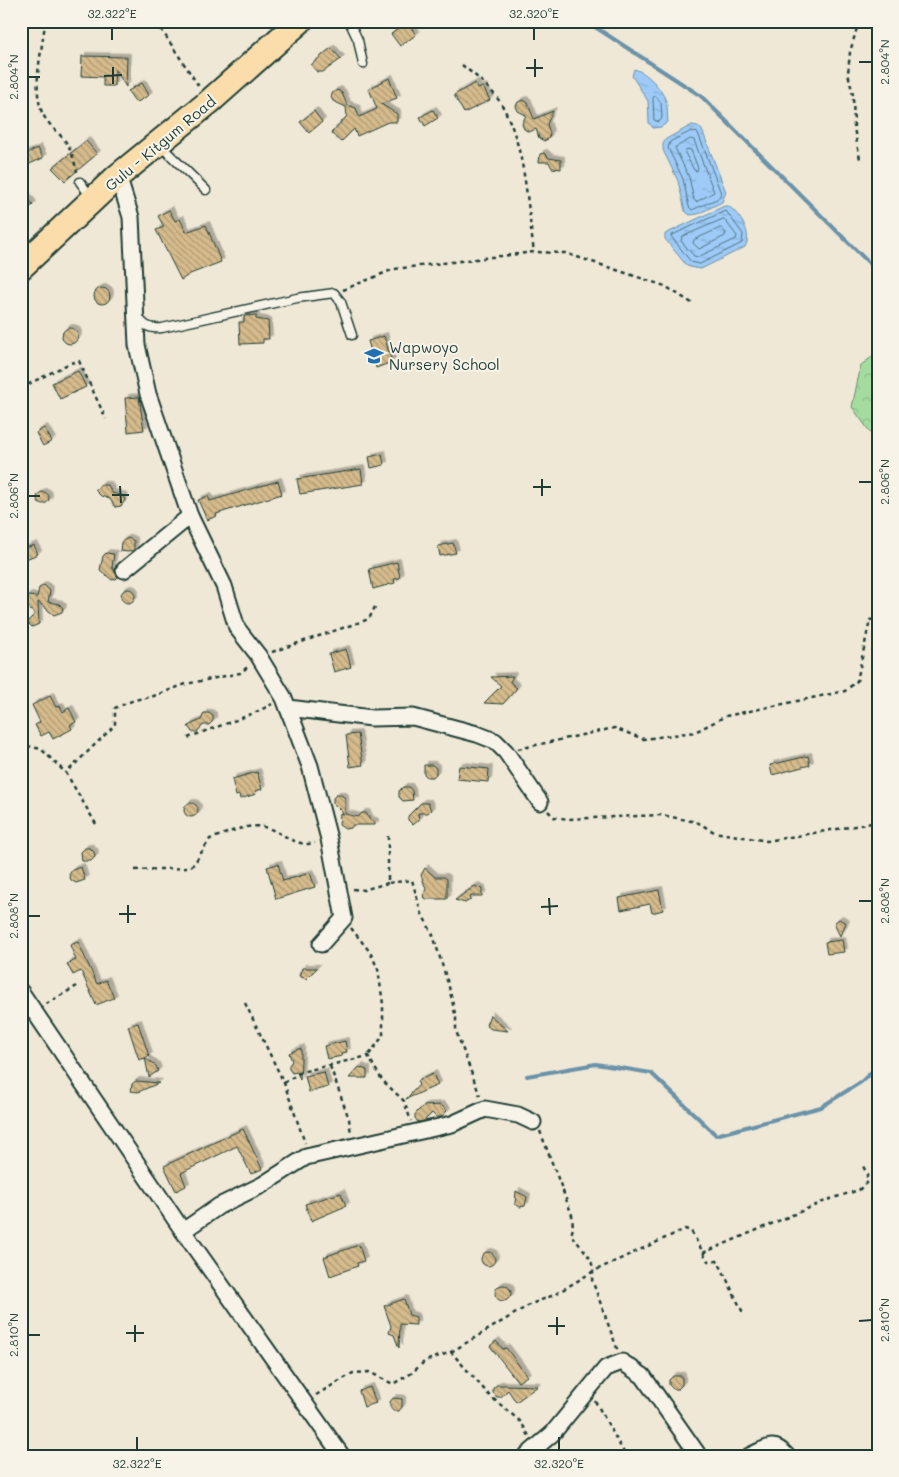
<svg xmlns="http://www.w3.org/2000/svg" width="899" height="1477" viewBox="0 0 899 1477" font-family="Mali,sans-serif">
	<defs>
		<pattern id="forest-crowns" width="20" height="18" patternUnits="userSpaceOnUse" patternTransform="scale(1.25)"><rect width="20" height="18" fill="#a4db9f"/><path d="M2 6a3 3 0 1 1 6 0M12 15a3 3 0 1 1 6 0" fill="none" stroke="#8dbd8a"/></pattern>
		<pattern id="water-ripples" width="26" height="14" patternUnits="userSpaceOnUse" patternTransform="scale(1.25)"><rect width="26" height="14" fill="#9dcaf7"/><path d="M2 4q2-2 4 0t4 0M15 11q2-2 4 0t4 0" fill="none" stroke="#87aed4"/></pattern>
		<pattern id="building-back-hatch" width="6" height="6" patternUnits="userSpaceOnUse" patternTransform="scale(1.25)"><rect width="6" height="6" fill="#d6bb8c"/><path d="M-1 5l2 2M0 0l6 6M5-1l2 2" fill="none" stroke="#ad9973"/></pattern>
		<filter id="shadow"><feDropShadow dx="3.5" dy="-3.5" stdDeviation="0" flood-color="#0004"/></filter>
	</defs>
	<rect width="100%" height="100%" fill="#f0e8d6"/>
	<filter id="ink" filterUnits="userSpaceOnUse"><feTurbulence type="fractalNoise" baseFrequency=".02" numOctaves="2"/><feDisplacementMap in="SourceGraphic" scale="10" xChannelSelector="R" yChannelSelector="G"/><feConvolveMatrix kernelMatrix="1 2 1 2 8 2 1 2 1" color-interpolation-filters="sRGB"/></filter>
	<g filter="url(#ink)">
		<polygon fill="url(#forest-crowns)" stroke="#628c6a" points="876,354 878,356 878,443 852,407 861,365"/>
		<g fill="url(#water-ripples)" stroke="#6b92a9">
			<path d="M634 69C647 72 661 88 666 101 668 107 667 116 668 122L661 127 653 128 649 123 648 101 632 76Z"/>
			<polygon points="692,125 698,126 702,130 726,192 722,202 698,214 690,215 685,211 678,181 663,150 663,144 666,139"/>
			<path d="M724 206H729C740 216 753 233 745 247L701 269 694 268 687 266 665 239V234Z"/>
		</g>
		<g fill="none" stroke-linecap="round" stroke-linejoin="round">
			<g stroke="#517582" stroke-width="1">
				<polygon points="656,96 661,103 662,118 659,122 654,120 653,98"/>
				<polygon points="692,131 698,133 721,193 719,198 692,210 689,207 683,179 668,148 670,142"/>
				<polygon points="691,139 694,140 714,192 696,202 694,200 689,177 675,148"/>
				<polygon points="687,149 691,150 698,168 697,171 694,170 685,153"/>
				<polygon points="726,211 743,234 742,243 700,264 691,262 671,236"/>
				<polygon points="724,219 737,236 736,239 698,257 694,256 681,241 682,237"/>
				<polygon points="721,228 726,233 725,236 699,249 693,243 694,240"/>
			</g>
			<g stroke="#6b92a9" stroke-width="4">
				<polyline points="589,23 701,96 878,272"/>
				<polyline points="527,1076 596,1064 651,1073 716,1135 821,1107 861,1082 878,1066"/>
			</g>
		</g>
		<g fill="url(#building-back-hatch)" stroke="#1f3d34" filter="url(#shadow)">
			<polygon points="408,22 416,35 400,46 391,34"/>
			<polygon points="331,48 341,59 323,72 317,72 311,65"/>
			<polygon points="82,56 127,57 126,87 115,69 114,86 103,86 103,77 81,76"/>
			<polygon points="389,78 397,98 381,104 397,114 397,122 388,122 357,136 354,129 341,142 331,133 347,116 346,107 333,101 331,97 333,92 338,90 342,93 347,105 356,108 359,117 377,109 369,89"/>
			<polygon points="142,83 149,95 136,103 128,91"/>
			<polygon points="475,83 478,89 483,87 490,100 464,113 454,95"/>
			<polygon points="523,100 527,102 534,119 553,111 547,124 550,134 548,139 544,141 539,138 536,129 529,132 524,129 522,124 526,115 518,111 516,106 518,102"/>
			<polygon points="433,110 438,118 425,126 420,117"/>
			<polygon points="314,111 322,122 309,133 300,122"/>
			<polygon points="86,141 97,154 65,181 52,168"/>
			<polygon points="38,148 43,158 25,166 21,156"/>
			<polygon points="544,153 549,158 561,160 561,169 552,168 549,162 539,162 540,154"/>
			<polygon points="21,189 33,205 21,214"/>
			<polygon points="169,210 175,221 180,219 186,232 206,225 221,262 190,274 181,280 156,230 164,227 158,216"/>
			<circle cx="102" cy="296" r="8"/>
			<polygon points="256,315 256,319 268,321 269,339 263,339 263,343 240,344 239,322 244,322 244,316"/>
			<circle cx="70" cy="336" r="8"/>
			<polygon points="384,336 392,362 376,368 368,341"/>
			<polygon points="78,371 86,387 60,399 52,383"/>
			<polygon points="139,397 144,430 128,432 125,398"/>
			<polygon points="44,428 52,441 43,446 36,433"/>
			<polygon points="382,454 384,465 371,468 369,457"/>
			<polygon points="361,469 363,484 300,494 297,479"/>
			<polygon points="278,481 282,494 216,514 217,516 207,520 198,500 208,496 210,501"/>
			<polygon points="101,485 108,485 112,493 123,496 125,500 121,506 115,507 110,499 101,496 95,490"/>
			<circle cx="43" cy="498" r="6"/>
			<polygon points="128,538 134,541 134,550 128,552 120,551 121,542"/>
			<polygon points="453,543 456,553 440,556 438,546"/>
			<polygon points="34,545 38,554 21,561 21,550"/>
			<polygon points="106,553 114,554 112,567 118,577 116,579 112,580 100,570 103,556"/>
			<polygon points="397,562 400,578 394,579 395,583 373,589 369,569"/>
			<polygon points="44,585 50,591 48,602 59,604 63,608 62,612 54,615 38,602 39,624 32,627 27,622 35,614 24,605 23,600 28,596 37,597 39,588"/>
			<circle cx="128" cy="596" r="7"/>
			<polygon points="346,649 351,667 334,672 329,654"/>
			<polygon points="513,676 510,682 517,688 503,704 484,703 501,686 491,677"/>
			<polygon points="50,696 56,707 60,706 63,712 69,708 76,722 70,725 72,729 53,739 49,732 41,736 35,725 40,722 32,705"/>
			<polygon points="204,713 209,713 213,716 213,721 209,725 203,725 197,732 192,732 188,726 201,720"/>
			<polygon points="358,734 363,765 350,767 346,735"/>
			<polygon points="808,756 810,765 772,775 770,765"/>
			<polygon points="424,765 432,765 436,768 436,774 433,777 427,777 424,774"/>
			<polygon points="459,766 489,769 488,782 457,779"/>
			<polygon points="257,772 262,789 255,791 256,794 240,799 239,795 236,796 232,779"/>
			<polygon points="403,787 409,787 412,791 413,800 403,801 399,797 399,791"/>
			<polygon points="336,795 341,795 345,798 345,814 358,817 362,813 366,813 370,820 375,822 375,825 353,825 351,828 345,829 339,825 340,813 344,814 333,803 333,798"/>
			<circle cx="191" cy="810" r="7"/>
			<polygon points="421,803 428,803 431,810 428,813 418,813 419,820 413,825 408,820 408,816"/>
			<polygon points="85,848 90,848 94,852 95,857 91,861 82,861 81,852"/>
			<polygon points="278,864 283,881 310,873 315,887 276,899 267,867"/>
			<polygon points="81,867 85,880 76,883 71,880 69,875 72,870"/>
			<polygon points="425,868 435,877 444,877 447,879 447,899 426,899 423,896 426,889 421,875"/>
			<polygon points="475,886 482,889 482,896 471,896 470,900 465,903 455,900"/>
			<polygon points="659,890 663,910 652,913 650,904 621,910 619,898"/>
			<polygon points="839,919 846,923 840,936 835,926 835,922"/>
			<polygon points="842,940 844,952 827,954 825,942"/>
			<polygon points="78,942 97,984 106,980 114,998 96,1005 81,971 73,975 67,964 76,960 70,945"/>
			<polygon points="302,968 317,968 306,979 299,976"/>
			<polygon points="490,1015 508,1031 491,1029 486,1025"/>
			<polygon points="138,1023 149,1056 145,1058 156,1066 158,1071 149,1077 145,1058 139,1060 128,1026"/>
			<polygon points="345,1041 347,1052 341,1053 342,1056 327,1059 324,1046"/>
			<polygon points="301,1048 301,1061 300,1080 297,1072 292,1073 289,1069 289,1065 292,1061 289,1053"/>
			<polygon points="359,1067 367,1070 367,1078 349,1078"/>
			<polygon points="324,1072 328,1087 309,1092 305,1076"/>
			<polygon points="433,1074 438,1085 406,1099 419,1085 417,1081"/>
			<polygon points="136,1081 159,1083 138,1092 131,1091 132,1084"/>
			<polygon points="441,1105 447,1111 441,1117 436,1117 432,1113 424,1121 418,1122 415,1118 415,1114 423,1106"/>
			<polygon points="243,1129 262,1169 251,1174 237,1146 181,1173 186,1186 176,1191 164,1166"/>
			<polygon points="516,1191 527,1197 525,1206 520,1207 515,1204"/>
			<polygon points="341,1193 346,1206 311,1221 305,1204"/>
			<polygon points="359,1245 364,1261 357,1263 358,1266 330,1276 324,1257"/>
			<circle cx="488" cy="1259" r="7"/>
			<circle cx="503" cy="1293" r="8"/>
			<polygon points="404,1299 409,1315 416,1317 416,1325 400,1324 399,1348 394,1335 389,1333 391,1326 384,1306"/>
			<polygon points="496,1341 503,1349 506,1348 527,1376 518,1382 490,1346"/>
			<polygon points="673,1376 682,1376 682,1385 678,1389 673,1389 669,1385 669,1380"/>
			<polygon points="497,1385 504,1385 538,1386 516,1402 508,1390 501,1397 497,1397 493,1393 493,1388"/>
			<polygon points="370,1387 376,1403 364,1407 359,1391"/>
			<polygon points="393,1398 402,1399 402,1407 399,1411 393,1411 390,1407 390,1402"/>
		</g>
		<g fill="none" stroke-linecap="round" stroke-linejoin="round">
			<g stroke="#1f3d34" stroke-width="11">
				<g id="service">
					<polyline points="349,21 358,40 363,64"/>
					<polyline points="160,145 206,190"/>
					<polyline points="80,182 91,197"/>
					<path d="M139 317C143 327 152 329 162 328L297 298 334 293 341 302 352 335"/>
				</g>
			</g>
			<g stroke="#1f3d34" stroke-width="19">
				<g id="minor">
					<polyline points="118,176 131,217 137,345 148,394 190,516 224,586 237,628 258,655 284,698 310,766 329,839 344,918 321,944"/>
					<polyline points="124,570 190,516"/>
					<polyline points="288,708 372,718 413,717 477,734 495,741 506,752 540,802"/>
					<polyline points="21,992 183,1231 342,1456"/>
					<polyline points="183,1231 219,1206 262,1185 306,1157 452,1124 485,1109 518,1115 533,1122"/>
					<polyline points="526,1456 552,1434 606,1368 622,1362 643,1376 699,1456"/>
					<path d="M749 1456C766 1449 773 1440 787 1456"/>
				</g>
			</g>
			<g stroke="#1f3d34" stroke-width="28">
				<polyline id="primary" points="21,267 118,176 209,102 300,21"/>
			</g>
			<g stroke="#1f3d34" stroke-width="2.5" stroke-dasharray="4 4" stroke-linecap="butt">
				<path d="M45 21C43 49 33 78 40 106 43 120 54 128 62 137 71 147 74 160 77 172"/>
				<polyline points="859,21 850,52 848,73 853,95 854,128 860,159"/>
				<polyline points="161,29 200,88"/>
				<path d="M462 65C477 77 495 91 504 109 526 151 527 205 534 252"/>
				<polyline points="343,290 394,269 534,252 565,253 665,286 695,305"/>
				<polyline points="21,388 70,363 79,361 106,419"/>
				<polyline points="272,652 369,619 376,605"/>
				<path d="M188 738C216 726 245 719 272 704"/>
				<polyline points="21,748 23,745 41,749 66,773"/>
				<polyline points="518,749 614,728 644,739 695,732 726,716 845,691 857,681 870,620 878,619"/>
				<polyline points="548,811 554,817 568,819 661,815 697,822 714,832 767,841 878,822"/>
				<polyline points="96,824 66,773 115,725 115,708 134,700 151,697 186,684 240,673 250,665"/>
				<polyline points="388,836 388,883 412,880 421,912 433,935 449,987 456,1018 456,1031 480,1096"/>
				<path d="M135 870 187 868 194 864 210 839C226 834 247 823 264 827 282 831 295 848 315 843"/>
				<polyline points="353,889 363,890 388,883"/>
				<polyline points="351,928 370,952 378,969 383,1004 383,1036 368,1056"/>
				<polyline points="245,1003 284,1083 305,1143"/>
				<polyline points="46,1004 77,986"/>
				<polyline points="330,1066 349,1119 351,1134"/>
				<polyline points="284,1083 301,1072 368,1056 382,1080 404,1101 411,1121"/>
				<path d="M540 1131 572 1215 573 1228 571 1235C583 1250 597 1259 592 1280L618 1351"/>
				<polyline points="703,1253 830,1199 859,1190 867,1182 867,1174 862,1164"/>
				<polyline points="451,1352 531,1304 554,1295 594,1271 685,1229 691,1231 708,1261 718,1261 744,1315"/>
				<polyline points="316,1395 353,1373 369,1372 393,1384 412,1373 425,1361 451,1352 490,1396 521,1422 529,1436"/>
				<polyline points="595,1401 626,1456"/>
			</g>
			<use href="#service" stroke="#f7f3e8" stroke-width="8"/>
			<use href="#minor" stroke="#f7f3e8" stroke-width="15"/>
			<use href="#primary" stroke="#faddab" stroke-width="24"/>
		</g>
	</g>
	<path fill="none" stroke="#1f3d34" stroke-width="2" d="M112 28V40M534 28V40M535 59V77M859 62H872M113 67V84M526 68H543M104 76 122 75M28 77H40M542 479V496M859 482H872M120 486 121 503M533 487H551M112 495H129M28 496H40M549 898 550 915M859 901H872M128 905V923M541 907 558 906M119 914H136M28 916H40M557 1317V1335M859 1321 872 1320M135 1325V1342M548 1326H565M126 1333H144M28 1335H40M137 1437V1450M559 1437V1450"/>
	<defs>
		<g id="school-bare" transform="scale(1.5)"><path d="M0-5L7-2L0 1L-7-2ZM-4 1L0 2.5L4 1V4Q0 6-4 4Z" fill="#1f6fb2" stroke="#f7f3e8" stroke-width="2.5" paint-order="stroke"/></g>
	</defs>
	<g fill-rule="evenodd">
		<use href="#school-bare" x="374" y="356"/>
	</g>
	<g text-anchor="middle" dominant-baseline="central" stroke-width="4" stroke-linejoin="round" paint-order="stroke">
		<g font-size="15" fill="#1f3d34" stroke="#f7f3e8">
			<text transform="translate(160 143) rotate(-40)">Gulu - Kitgum Road</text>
		</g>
		<g font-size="15" fill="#1f3d34" stroke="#f7f3e8" text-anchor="start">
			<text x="389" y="347">Wapwoyo<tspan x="389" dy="17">Nursery School</tspan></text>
		</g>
	</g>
	<rect width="899" height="1477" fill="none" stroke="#f7f3e8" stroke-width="55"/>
	<rect x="28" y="28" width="844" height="1422" fill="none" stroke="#1f3d34" stroke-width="2"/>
	<g font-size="12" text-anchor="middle" fill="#1f3d34">
		<text x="112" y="18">32.322°E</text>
		<text x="534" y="18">32.320°E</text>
		<text transform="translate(885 62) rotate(-90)" y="4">2.804°N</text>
		<text transform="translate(14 77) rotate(-90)" y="4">2.804°N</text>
		<text transform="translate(885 482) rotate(-90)" y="4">2.806°N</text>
		<text transform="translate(14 496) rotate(-90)" y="4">2.806°N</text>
		<text transform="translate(885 901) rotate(-90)" y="4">2.808°N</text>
		<text transform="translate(14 916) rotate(-90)" y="4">2.808°N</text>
		<text transform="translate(885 1320) rotate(-90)" y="4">2.810°N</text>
		<text transform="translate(14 1335) rotate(-90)" y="4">2.810°N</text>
		<text x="137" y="1468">32.322°E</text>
		<text x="559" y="1468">32.320°E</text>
	</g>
</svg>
